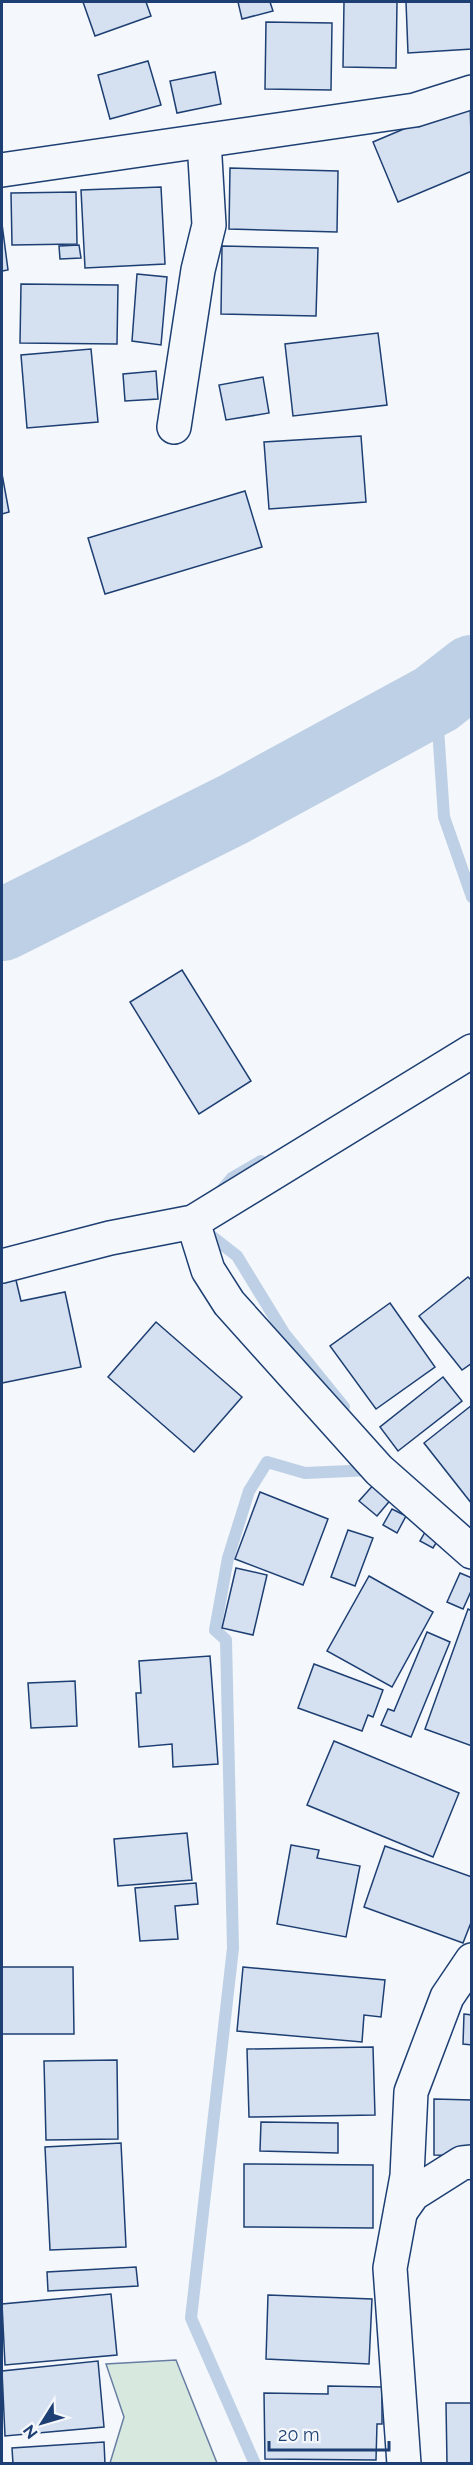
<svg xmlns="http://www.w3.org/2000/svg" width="473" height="2465" viewBox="0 0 473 2465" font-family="Raleway,sans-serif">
	<rect width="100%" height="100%" fill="#f4f7fb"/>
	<polygon fill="#d7e8df" stroke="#687fa3" stroke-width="1.5" points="176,2360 217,2463 110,2463 124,2417 106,2364"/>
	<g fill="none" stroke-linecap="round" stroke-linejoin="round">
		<g stroke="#bed0e5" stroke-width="12">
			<polyline points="436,699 444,817 472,897"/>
			<polyline points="220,1192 232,1178 261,1161"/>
			<polyline points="205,1231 237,1256 284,1333 344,1407"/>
			<polyline points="255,2464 191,2318 233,1948 226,1640 215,1630 228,1558 249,1491 267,1462 305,1473 372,1470"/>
		</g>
		<polyline stroke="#bed0e5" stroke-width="72" points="2,925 234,809 436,699 472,671"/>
	</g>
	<g fill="#d5e0f0" stroke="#1d3f73" stroke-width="1.5">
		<polygon points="83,2 146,2 151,16 95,36"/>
		<polygon points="238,2 270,2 273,11 242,19"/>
		<polygon points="344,2 397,2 396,68 343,67"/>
		<polygon points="406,2 472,2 472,49 408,53"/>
		<polygon points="266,22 332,23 331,90 265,89"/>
		<polygon points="148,61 161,105 110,119 98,75"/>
		<polygon points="215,72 221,104 177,113 170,81"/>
		<polygon points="470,101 472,171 398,202 373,142"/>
		<polygon points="230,168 338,171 337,232 229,229"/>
		<polygon points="161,187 165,264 85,268 81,190"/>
		<polygon points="76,192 77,244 12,245 11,193"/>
		<polygon points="2,224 8,270 2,271"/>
		<polygon points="79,245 81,258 60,259 59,246"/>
		<polygon points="222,246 318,248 316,316 221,314"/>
		<polygon points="137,274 167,277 161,345 132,341"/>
		<polygon points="21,284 118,285 117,344 20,343"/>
		<polygon points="378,333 387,405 293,416 285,344"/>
		<polygon points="91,349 98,422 27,428 21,355"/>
		<polygon points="156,371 158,399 125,401 123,374"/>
		<polygon points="263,377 269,413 226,420 219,385"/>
		<polygon points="361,436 366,502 269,509 264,442"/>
		<polygon points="2,474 9,512 2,514"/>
		<polygon points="245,491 262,547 105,594 88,538"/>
		<polygon points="182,970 251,1081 199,1114 130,1002"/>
		<polygon points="15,1276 21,1301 65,1292 81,1367 2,1383 2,1279"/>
		<polygon points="468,1277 472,1281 472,1363 462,1370 419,1316"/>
		<polygon points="390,1303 435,1367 376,1409 330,1346"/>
		<polygon points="156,1322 242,1397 194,1452 108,1377"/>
		<polygon points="443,1377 462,1401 398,1451 380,1427"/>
		<polygon points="472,1405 472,1504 424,1443"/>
		<polygon points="376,1482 393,1497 377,1516 359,1501"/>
		<polygon points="260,1492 328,1519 303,1585 235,1559"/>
		<polygon points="392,1509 406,1516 397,1533 383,1525"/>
		<polygon points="428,1527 441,1535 433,1548 420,1541"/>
		<polygon points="348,1530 373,1538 355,1586 331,1577"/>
		<polygon points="236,1568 267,1575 253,1635 222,1628"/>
		<polygon points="460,1573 472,1578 472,1589 463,1609 447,1602"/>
		<polygon points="369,1576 433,1612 392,1687 327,1651"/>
		<polygon points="468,1609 472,1611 472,1746 425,1729"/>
		<polygon points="427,1632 450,1642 411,1737 381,1725 388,1709 394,1711"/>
		<polygon points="210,1656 218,1764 173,1767 172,1744 139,1747 136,1693 141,1693 139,1661"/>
		<polygon points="314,1664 383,1690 373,1717 368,1715 362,1731 298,1708"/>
		<polygon points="75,1681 77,1726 31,1728 28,1683"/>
		<polygon points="334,1741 459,1793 433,1857 307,1805"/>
		<polygon points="187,1833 192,1880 118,1886 114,1839"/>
		<polygon points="291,1845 319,1850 317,1858 360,1866 346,1937 277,1924"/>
		<polygon points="385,1846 472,1877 472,1920 463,1943 364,1907"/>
		<polygon points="196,1883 198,1904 175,1906 178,1939 140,1941 135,1888"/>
		<polygon points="2,1967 73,1967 74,2034 2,2034"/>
		<polygon points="243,1967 385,1980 381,2017 364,2015 362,2042 237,2031"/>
		<polygon points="464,2014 472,2015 472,2045 463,2044"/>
		<polygon points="373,2047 375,2115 249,2117 247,2049"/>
		<polygon points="117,2060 118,2139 46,2140 44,2061"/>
		<polygon points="434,2099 472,2100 472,2156 434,2155"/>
		<polygon points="261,2122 338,2123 338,2153 260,2151"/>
		<polygon points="121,2143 126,2247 50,2250 45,2147"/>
		<polygon points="244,2164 373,2165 373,2228 244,2227"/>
		<polygon points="136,2267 138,2286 48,2291 47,2272"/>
		<polygon points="111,2294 117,2355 5,2365 2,2304"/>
		<polygon points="268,2295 372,2299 369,2364 266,2359"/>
		<polygon points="98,2361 104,2427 5,2436 2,2371"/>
		<polygon points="328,2386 382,2387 382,2424 377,2424 376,2460 265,2459 264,2393 328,2394"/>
		<polygon points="446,2403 472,2403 472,2464 447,2464"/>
		<polygon points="104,2442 105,2464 13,2464 12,2448"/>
	</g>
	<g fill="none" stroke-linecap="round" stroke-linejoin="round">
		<g stroke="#1d3f73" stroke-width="36">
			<g id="minor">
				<polyline points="2,170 415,110 472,92"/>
				<polyline points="174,427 198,270 209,225 204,141"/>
				<polyline points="193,1222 208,1270 229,1303 379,1470 472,1552"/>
				<polyline points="2,1266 110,1238 193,1222 472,1051"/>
				<polyline points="401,2211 413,2194 462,2163 472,2162"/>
				<polyline points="404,2464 390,2268 407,2176 411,2092 447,1997 472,1960"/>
			</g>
		</g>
		<use href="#minor" stroke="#f4f7fb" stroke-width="33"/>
	</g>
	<rect width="473" height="2465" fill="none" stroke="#1d3f73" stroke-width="6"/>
	<g transform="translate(42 2423) rotate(233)" stroke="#f4f7fb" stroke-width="4.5" paint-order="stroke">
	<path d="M0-4.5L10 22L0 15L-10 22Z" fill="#1d3f73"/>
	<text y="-9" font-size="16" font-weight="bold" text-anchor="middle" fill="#1d3f73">N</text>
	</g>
	<path d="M269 2441v9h120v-9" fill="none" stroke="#1d3f73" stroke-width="3"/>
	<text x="278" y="2441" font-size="18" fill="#1d3f73" stroke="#f4f7fb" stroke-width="4.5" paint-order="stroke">20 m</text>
</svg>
